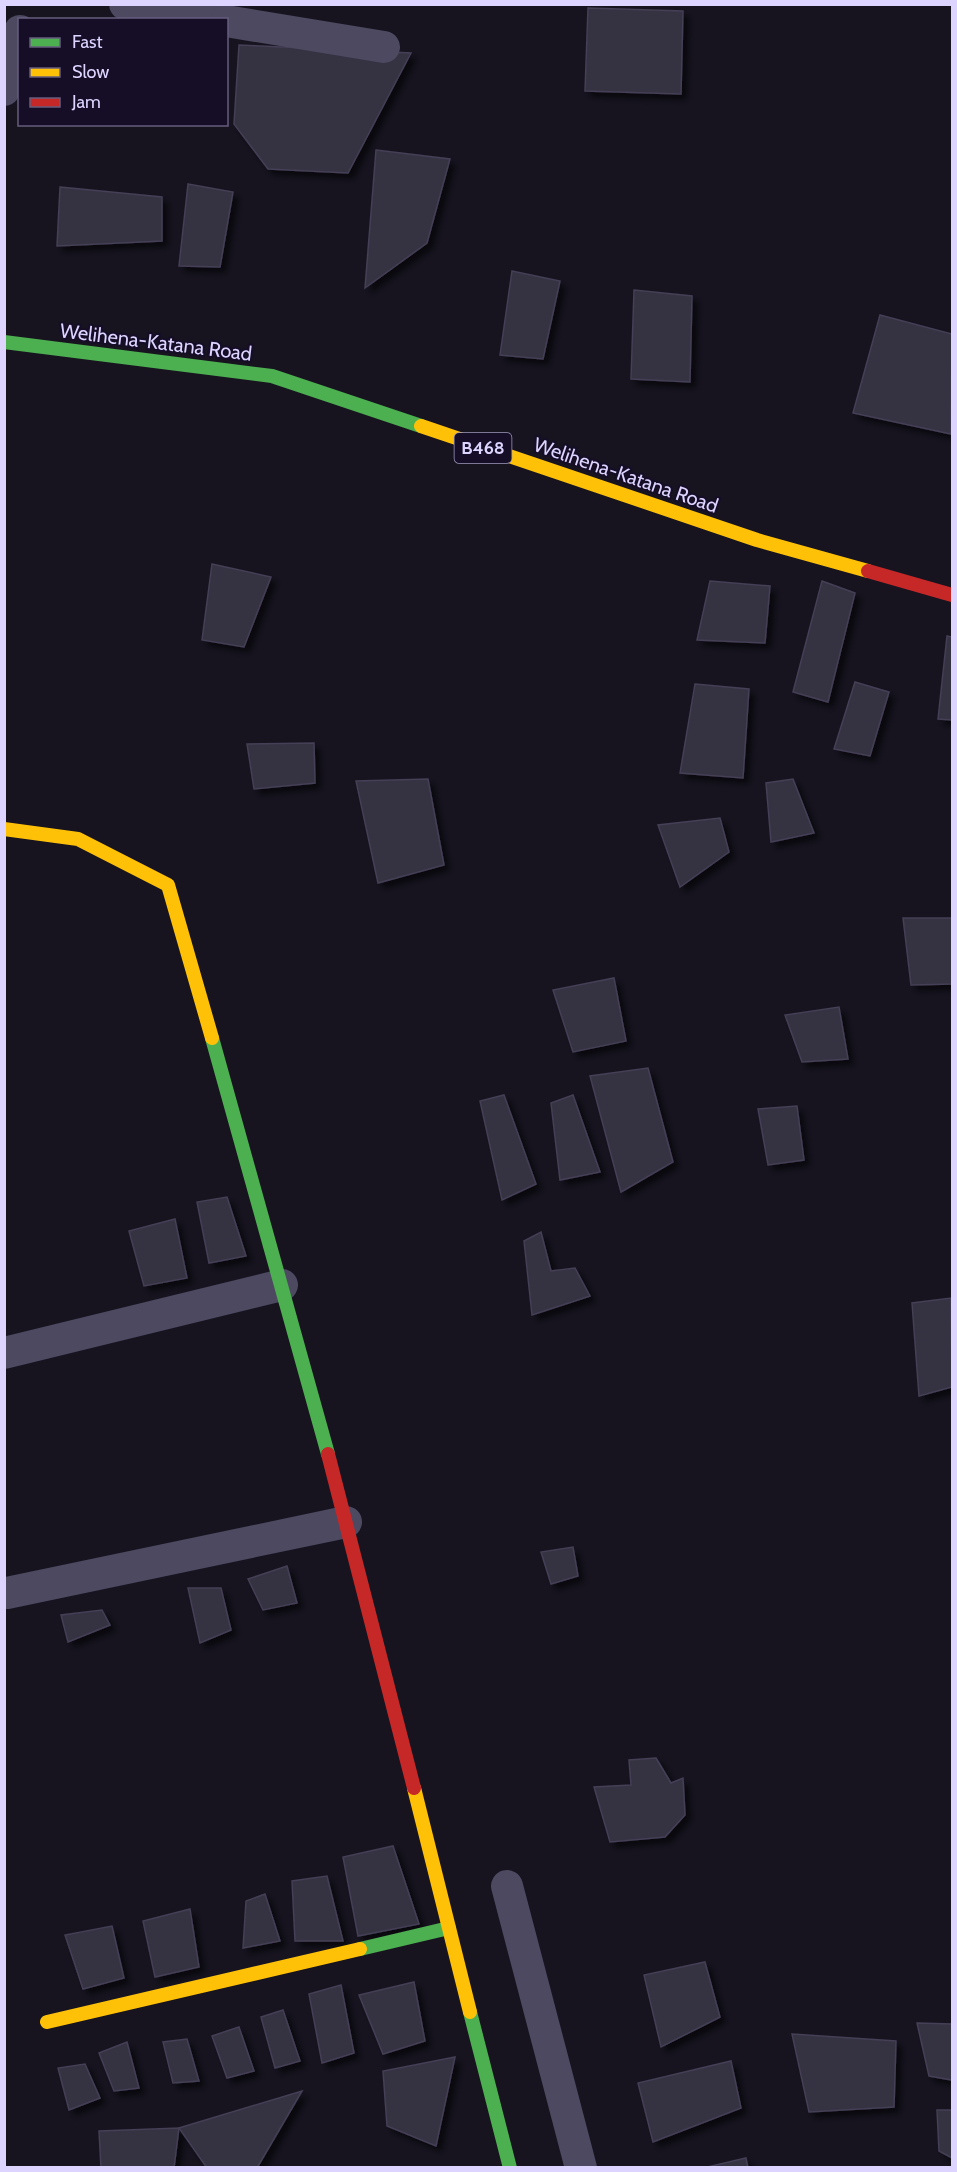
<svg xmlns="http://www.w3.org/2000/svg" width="957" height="2172" viewBox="0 0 957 2172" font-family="Cabin,sans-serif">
	<defs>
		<filter id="shadow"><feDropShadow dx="5.5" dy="5.5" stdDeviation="3" flood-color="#0009"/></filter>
	</defs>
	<rect width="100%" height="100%" fill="#171420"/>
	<g fill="#363243" stroke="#443f55" stroke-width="1.5" filter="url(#shadow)">
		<polygon points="588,8 683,11 681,94 585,91"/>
		<polygon points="239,45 411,53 348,173 268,169 234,124"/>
		<polygon points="376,150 450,159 427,243 365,288"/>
		<polygon points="188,184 233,192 220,267 179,266"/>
		<polygon points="60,187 162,197 162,241 57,246"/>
		<polygon points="512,271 560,281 543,359 500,355"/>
		<polygon points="634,290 692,296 690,382 631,379"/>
		<polygon points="880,315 952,334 951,434 853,413"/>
		<polygon points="212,564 271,577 244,647 202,640"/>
		<polygon points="710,581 770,586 765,643 697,640"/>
		<polygon points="822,581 855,593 828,702 793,692"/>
		<polygon points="947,636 952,637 952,720 938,719"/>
		<polygon points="855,682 889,692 870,756 834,749"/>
		<polygon points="695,684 749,689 743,778 680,773"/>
		<polygon points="314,743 315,783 254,789 247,744"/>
		<polygon points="428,779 444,865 378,883 356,781"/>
		<polygon points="793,779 814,833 771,842 766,783"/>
		<polygon points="720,818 729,852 680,887 658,825"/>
		<polygon points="903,918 952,918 952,984 911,985"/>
		<polygon points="614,978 626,1041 573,1052 553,990"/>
		<polygon points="839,1007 848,1059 802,1062 785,1015"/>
		<polygon points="648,1068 673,1162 621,1192 590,1076"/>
		<polygon points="504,1095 536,1184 502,1200 480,1101"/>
		<polygon points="573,1095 600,1172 560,1180 551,1103"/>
		<polygon points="797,1106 804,1160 768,1165 758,1109"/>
		<polygon points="227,1197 246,1256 209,1263 197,1202"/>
		<polygon points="175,1219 187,1278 144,1286 129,1231"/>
		<polygon points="541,1232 551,1271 575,1268 590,1296 532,1315 524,1241"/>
		<polygon points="951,1298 952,1387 919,1396 912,1303"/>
		<polygon points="573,1547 578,1576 551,1584 541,1552"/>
		<polygon points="287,1566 297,1603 263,1610 248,1579"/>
		<polygon points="188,1588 221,1588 231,1630 200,1643"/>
		<polygon points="102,1610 110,1625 68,1642 61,1615"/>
		<polygon points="656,1758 671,1783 683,1778 685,1815 665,1837 610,1842 594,1787 631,1785 629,1760"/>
		<polygon points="393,1846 419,1924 358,1936 343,1857"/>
		<polygon points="327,1876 343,1941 295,1941 292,1881"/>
		<polygon points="265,1894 280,1941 243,1948 246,1901"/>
		<polygon points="190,1909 199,1967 155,1977 143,1921"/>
		<polygon points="112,1926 124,1978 83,1989 65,1935"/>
		<polygon points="705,1962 720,2017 661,2047 644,1975"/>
		<polygon points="414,1982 425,2041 383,2054 359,1995"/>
		<polygon points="341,1985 354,2053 322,2063 309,1994"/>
		<polygon points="283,2010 300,2061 275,2068 261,2017"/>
		<polygon points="917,2023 952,2024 952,2080 929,2076"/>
		<polygon points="239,2027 254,2071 227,2078 212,2036"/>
		<polygon points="792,2034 896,2041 894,2107 809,2112"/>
		<polygon points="187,2039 199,2081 173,2083 163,2042"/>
		<polygon points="127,2042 139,2088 114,2091 99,2053"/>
		<polygon points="455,2057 436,2146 387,2126 383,2071"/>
		<polygon points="731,2061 741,2108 653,2142 638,2083"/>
		<polygon points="85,2064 100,2098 69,2110 58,2068"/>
		<polygon points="302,2091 257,2168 207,2168 179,2128"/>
		<polygon points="937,2110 952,2110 952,2158 939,2151"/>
		<polygon points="179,2128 174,2168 101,2168 99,2131"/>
		<polygon points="746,2158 748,2168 707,2168 707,2167"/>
	</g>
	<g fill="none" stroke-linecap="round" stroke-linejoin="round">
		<g stroke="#4c4961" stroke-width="32">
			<polyline points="125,4 215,20"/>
			<polyline points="226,21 384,47"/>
			<polyline points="4,90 20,31"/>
			<polyline points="4,1353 282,1285"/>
			<polyline points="7,1593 346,1522"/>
			<polyline points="507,1886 581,2168"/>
		</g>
		<g stroke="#4caf50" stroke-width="14">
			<polyline points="4,342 272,376 421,426"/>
			<polyline points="212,1038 328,1454"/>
			<polyline points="360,1949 449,1928"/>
			<polyline points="470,2012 510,2168"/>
		</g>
		<g stroke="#ffc107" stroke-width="14">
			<polyline points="421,426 757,540 868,571"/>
			<polyline points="4,829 78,839 168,885 212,1038"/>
			<polyline points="414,1788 470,2012"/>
			<polyline points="47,2022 360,1949"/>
		</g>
		<g stroke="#c62828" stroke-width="14">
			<polyline points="868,571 952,595"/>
			<polyline points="328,1454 414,1788"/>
		</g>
	</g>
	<g text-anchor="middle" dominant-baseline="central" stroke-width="4.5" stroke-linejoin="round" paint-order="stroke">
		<rect fill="#150e26" stroke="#a199be" stroke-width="1.5" x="454.5" y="433" width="57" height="30" rx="4.5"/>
		<g font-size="18" font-weight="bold" fill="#ddd4ff">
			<text x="483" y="448">B468</text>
		</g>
		<g font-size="20" fill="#ddd4ff" stroke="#150e26">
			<text transform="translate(156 342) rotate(7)">Welihena-Katana Road</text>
			<text transform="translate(626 475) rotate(19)">Welihena-Katana Road</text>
		</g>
	</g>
	<rect width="957" height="2172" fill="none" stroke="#ddd4ff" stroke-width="12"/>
	<rect x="18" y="18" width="210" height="108" fill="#150e26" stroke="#655d7d" stroke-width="1.5"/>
	<rect x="30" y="38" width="30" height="9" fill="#4caf50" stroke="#655d7d" stroke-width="1.5"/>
	<text x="72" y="48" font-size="18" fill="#ddd4ff">Fast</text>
	<rect x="30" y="68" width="30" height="9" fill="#ffc107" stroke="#655d7d" stroke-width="1.5"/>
	<text x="72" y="78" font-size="18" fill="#ddd4ff">Slow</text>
	<rect x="30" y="98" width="30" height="9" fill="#c62828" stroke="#655d7d" stroke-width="1.5"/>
	<text x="72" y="108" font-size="18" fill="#ddd4ff">Jam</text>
</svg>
